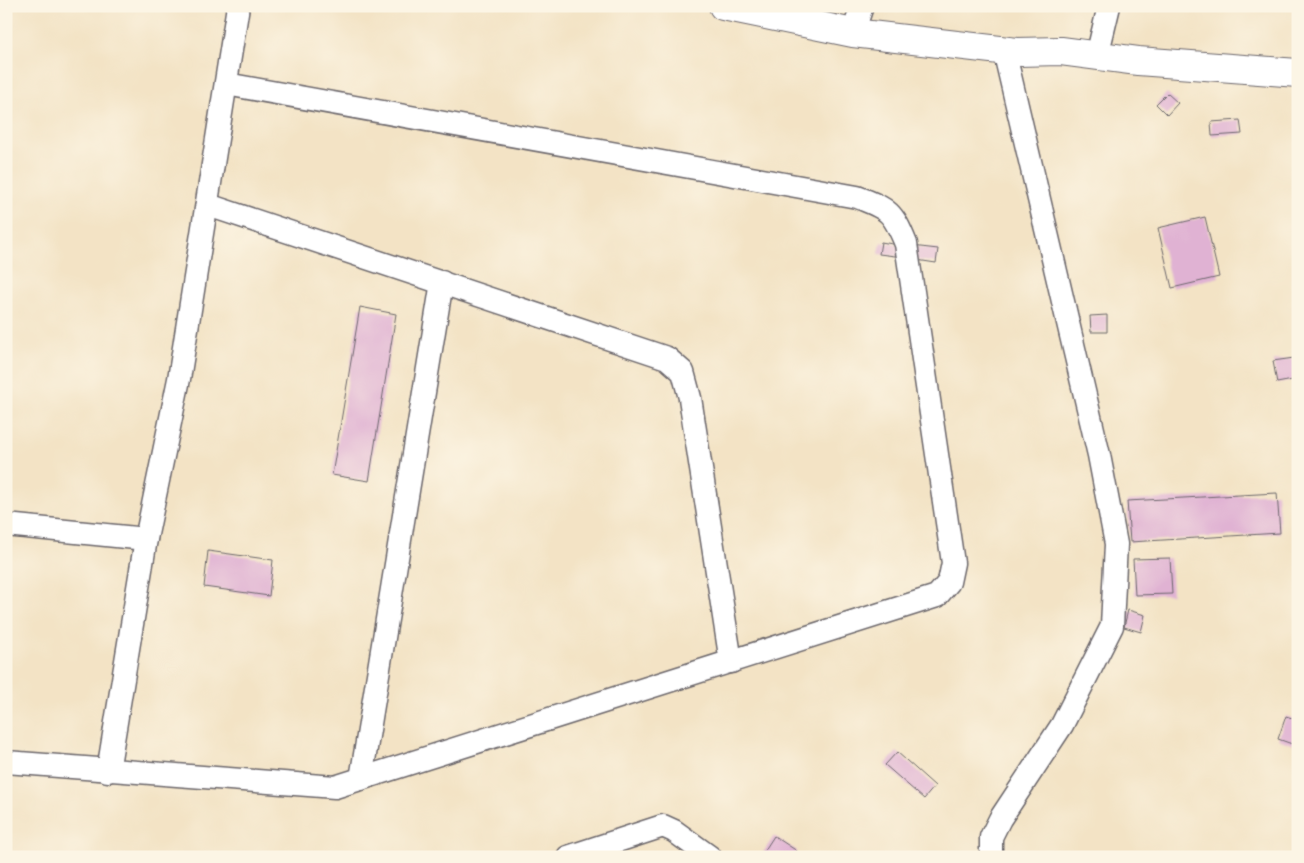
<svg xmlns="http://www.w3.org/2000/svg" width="1304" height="863" viewBox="0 0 1304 863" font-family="Mali,sans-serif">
	<rect width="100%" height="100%" fill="#fcf5e5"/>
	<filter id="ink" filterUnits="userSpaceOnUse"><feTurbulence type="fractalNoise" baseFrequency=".02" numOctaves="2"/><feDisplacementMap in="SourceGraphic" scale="10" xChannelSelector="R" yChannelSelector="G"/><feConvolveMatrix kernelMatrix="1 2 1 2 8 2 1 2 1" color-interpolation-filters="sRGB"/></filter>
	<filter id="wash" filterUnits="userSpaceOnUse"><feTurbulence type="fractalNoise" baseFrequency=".0096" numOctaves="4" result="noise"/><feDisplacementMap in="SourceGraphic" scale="20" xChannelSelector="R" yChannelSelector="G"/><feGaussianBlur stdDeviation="1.12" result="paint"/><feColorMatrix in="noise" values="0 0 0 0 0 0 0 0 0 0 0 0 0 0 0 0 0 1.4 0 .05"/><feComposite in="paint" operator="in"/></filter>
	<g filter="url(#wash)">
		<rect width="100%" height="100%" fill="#f3e3c5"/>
		<g id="blocks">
			<g fill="#e0b2d3">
				<polygon points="1167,93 1178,103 1167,115 1156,104"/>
				<polygon points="1240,120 1242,134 1212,136 1211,122"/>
				<polygon points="1205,217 1219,277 1172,288 1158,228"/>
				<polygon points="881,242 904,246 903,257 879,254"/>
				<polygon points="912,246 938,249 936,263 910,259"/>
				<polygon points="360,307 396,314 369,481 332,475"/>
				<polygon points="1107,315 1107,332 1091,332 1090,316"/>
				<polygon points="1294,358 1298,379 1277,383 1273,361"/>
				<polygon points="1277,493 1280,533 1130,542 1127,501"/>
				<polygon points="208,551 273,560 269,596 204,587"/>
				<polygon points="1170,558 1172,594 1135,595 1133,559"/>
				<polygon points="1128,610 1145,615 1141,632 1124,627"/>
				<polygon points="1286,716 1298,720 1298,738 1295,745 1278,739"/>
				<polygon points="897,752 935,786 924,799 885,765"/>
				<polygon points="774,836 797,851 794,857 768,857 763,853"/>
			</g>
		</g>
	</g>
	<g filter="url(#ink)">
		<use href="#blocks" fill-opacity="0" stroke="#6b666b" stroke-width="1"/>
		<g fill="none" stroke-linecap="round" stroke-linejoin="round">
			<g stroke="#6b666b" stroke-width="25">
				<g id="street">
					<polyline points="853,33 862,6"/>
					<polyline points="1097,56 1109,6"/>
					<polyline points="208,205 667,358 683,372 690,398 731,662"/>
					<polyline points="6,525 146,539"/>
					<path d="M6 762 335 787 937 596 949 582 953 563 906 244C893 212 889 209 857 197L226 84"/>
					<polyline points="108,771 146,539 179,379 238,6"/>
					<polyline points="361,779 442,282"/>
					<polyline points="568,857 663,826 674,831 710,857"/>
					<polyline points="991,857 991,837 1000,819 1062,725 1112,626 1116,544 1099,455 1004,50"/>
				</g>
			</g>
			<g stroke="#6b666b" stroke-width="30">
				<polyline id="secondary" points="723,6 853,33 1017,52 1061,51 1138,61 1298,73"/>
			</g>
			<use href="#street" stroke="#fff" stroke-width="22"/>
			<use href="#secondary" stroke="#fff" stroke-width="28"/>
		</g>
	</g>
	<rect width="1304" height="863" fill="none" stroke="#fcf5e5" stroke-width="25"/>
</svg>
